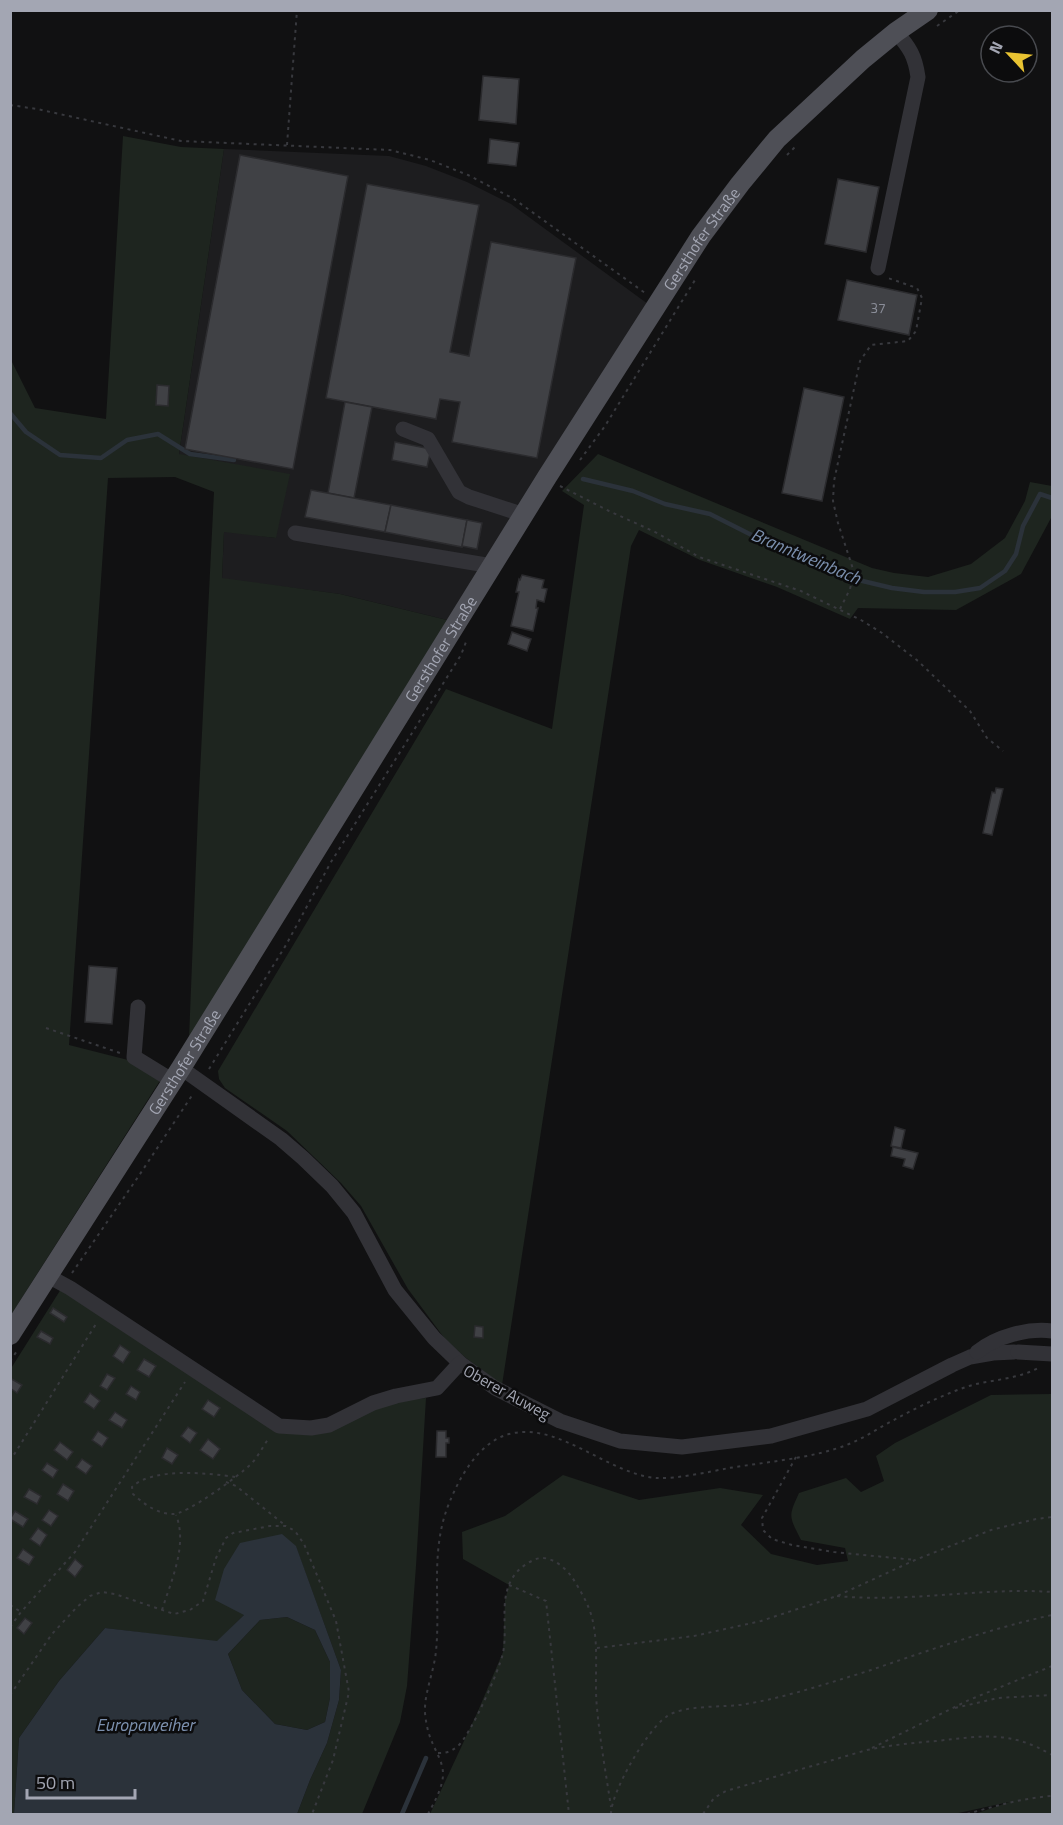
<svg xmlns="http://www.w3.org/2000/svg" width="1063" height="1825" viewBox="0 0 1063 1825" font-family="'Titillium Web',sans-serif">
	<rect width="100%" height="100%" fill="#111112"/>
	<polygon fill="#1d1d1f" points="224,149 389,156 426,166 467,182 511,204 648,304 447,620 340,594 222,579 224,531 276,538 179,454"/>
	<g fill="#1e251f">
		<polygon points="123,136 181,147 224,149 179,454 290,474 276,538 224,532 222,578 340,594 447,620 189,1039 198,813 214,492 175,477 108,478 69,1045 132,1061 161,1079 11,1315 10,358 35,408 106,419"/>
		<polygon points="598,454 872,568 894,573 928,577 971,564 1005,538 1025,501 1030,482 1052,486 1052,518 1051,518 1021,574 956,610 858,608 850,619 777,587 700,560 639,530 631,546 502,1385 466,1358 445,1339 408,1289 361,1206 341,1183 287,1131 225,1088 219,1079 218,1071 446,689 552,729 584,505 562,491"/>
		<polygon points="61,1289 286,1432 401,1400 426,1398 416,1566 407,1686 400,1722 362,1814 297,1814 310,1780 327,1743 339,1700 341,1670 296,1547 244,1615 217,1642 105,1628 59,1681 19,1738 14,1814 11,1814 10,1370"/>
		<path d="M1052 1394V1814H975L1009 1802 954 1814H430L478 1711 503 1652 505 1600 509 1585 463 1559 462 1532 505 1516 563 1475 639 1500 720 1488 763 1495 741 1525 771 1554 817 1565 848 1561 845 1548 801 1540C789 1516 788 1517 799 1493L846 1478 861 1492 884 1481 876 1456 895 1443 991 1395Z"/>
		<polygon points="287,1617 315,1630 330,1662 330,1698 325,1722 307,1730 275,1724 242,1690 228,1654 260,1620"/>
	</g>
	<path fill="#2b323a" fill-rule="evenodd" d="M282 1534 296 1546 341 1670 339 1700 327 1743 310 1780 297 1814H14L19 1738 59 1681 105 1628 217 1641 244 1615 215 1600 224 1569 240 1543ZM287 1617 315 1630 330 1662V1698L325 1722 307 1730 275 1724 242 1690 228 1654 260 1620Z"/>
	<g fill="none" stroke-linecap="round" stroke-linejoin="round">
		<g stroke="#2b323a" stroke-width="4.5">
			<polyline points="10,413 26,432 60,455 101,458 127,440 158,434 190,454 234,460"/>
			<polyline points="583,479 633,491 665,504 710,514 791,555 826,567 850,578 892,588 924,592 955,592 980,588 1005,571 1016,554 1023,526 1040,494 1052,498"/>
			<polyline points="402,1814 426,1758"/>
		</g>
	</g>
	<g fill="#404145" stroke="#2b2b2e" stroke-width="1.5">
		<polygon points="483,76 519,79 516,124 479,120"/>
		<polygon points="490,139 519,143 516,166 488,163"/>
		<polygon points="240,155 348,176 293,469 185,449"/>
		<polygon points="838,179 879,187 866,252 825,244"/>
		<polygon points="367,184 479,205 450,352 469,356 491,242 576,258 537,458 452,442 460,402 440,399 436,419 326,398"/>
		<polygon points="847,280 917,295 909,335 838,320"/>
		<polygon points="157,385 169,386 168,406 156,405"/>
		<polygon points="804,388 844,397 822,501 782,493"/>
		<polygon points="345,402 372,407 354,498 328,493"/>
		<polygon points="395,442 431,449 427,467 392,460"/>
		<polygon points="311,490 391,505 385,532 305,517"/>
		<polygon points="391,505 467,520 462,547 385,532"/>
		<polygon points="467,520 482,523 477,549 462,546"/>
		<polygon points="522,575 544,580 542,588 547,589 544,602 537,600 536,608 538,608 533,631 511,626 519,592 516,592 519,579 520,580"/>
		<polygon points="512,632 531,639 527,651 508,644"/>
		<polygon points="996,788 1003,789 992,835 983,833 992,792 995,793"/>
		<polygon points="89,966 117,968 112,1024 85,1022"/>
		<polygon points="895,1127 905,1130 901,1148 891,1146"/>
		<polygon points="893,1147 918,1153 913,1169 903,1166 905,1159 891,1156"/>
		<polygon points="53,1308 67,1317 64,1322 50,1313"/>
		<polygon points="475,1326 483,1327 483,1338 474,1337"/>
		<polygon points="41,1331 53,1338 50,1344 37,1337"/>
		<polygon points="120,1345 130,1352 123,1363 113,1356"/>
		<polygon points="144,1359 156,1366 149,1377 137,1370"/>
		<polygon points="107,1374 115,1378 107,1390 100,1386"/>
		<polygon points="10,1378 22,1385 17,1393 10,1388"/>
		<polygon points="131,1386 140,1392 136,1400 126,1394"/>
		<polygon points="90,1393 100,1401 94,1409 84,1402"/>
		<polygon points="208,1400 220,1408 214,1417 202,1409"/>
		<polygon points="115,1412 127,1420 122,1428 109,1420"/>
		<polygon points="188,1427 197,1433 190,1443 181,1436"/>
		<polygon points="98,1431 108,1438 102,1447 92,1440"/>
		<polygon points="437,1431 446,1431 446,1438 449,1438 449,1443 446,1443 446,1457 436,1457"/>
		<polygon points="208,1439 220,1449 213,1459 200,1450"/>
		<polygon points="60,1442 73,1452 67,1460 54,1450"/>
		<polygon points="167,1448 178,1455 172,1464 162,1458"/>
		<polygon points="82,1459 92,1466 86,1474 76,1467"/>
		<polygon points="47,1463 58,1470 53,1478 42,1470"/>
		<polygon points="63,1484 74,1491 68,1501 57,1494"/>
		<polygon points="29,1489 41,1496 37,1504 24,1497"/>
		<polygon points="49,1510 58,1516 51,1526 42,1520"/>
		<polygon points="15,1511 28,1519 23,1527 10,1519"/>
		<polygon points="38,1528 47,1535 40,1546 30,1539"/>
		<polygon points="23,1549 34,1557 29,1565 17,1558"/>
		<polygon points="75,1559 83,1566 75,1577 67,1570"/>
		<polygon points="25,1618 32,1623 24,1634 17,1628"/>
	</g>
	<g fill="none" stroke-linecap="round" stroke-linejoin="round">
		<g stroke="#38393e" stroke-width="2" stroke-dasharray="3 4.5" stroke-linecap="butt">
			<polyline points="937,26 960,10"/>
			<polyline points="10,105 37,109 181,141 390,150 430,160 468,175 514,199 645,293"/>
			<polyline points="287,145 297,10"/>
			<polyline points="787,155 796,146"/>
			<polyline points="580,460 605,426 695,280"/>
			<polyline points="560,486 609,511 655,532 699,557 801,591 861,620 882,633 918,661 970,711 987,738 1003,751"/>
			<polyline points="840,609 850,589 854,572 838,523 833,501 834,481 860,361 871,345 908,341 916,331 922,298 917,288 888,278"/>
			<polyline points="46,1028 120,1053"/>
			<polyline points="209,1069 286,945 331,862 461,655 466,642"/>
			<polyline points="72,1273 138,1177 193,1094"/>
			<polyline points="10,1361 17,1351"/>
			<polyline points="796,1457 762,1518 763,1530 772,1539 792,1545 834,1552 915,1560"/>
			<polyline points="10,1461 96,1324"/>
			<path d="M235 1477C208 1473 153 1467 132 1487L133 1494C144 1504 157 1514 173 1514 186 1515 240 1475 251 1464 258 1457 263 1446 269 1438"/>
			<polyline points="226,1482 236,1486 286,1526"/>
			<polyline points="509,1585 546,1601 569,1814"/>
			<path d="M837 1596C909 1603 981 1587 1052 1592"/>
			<polyline points="10,1605 21,1612"/>
			<path d="M162 1610C171 1581 188 1545 176 1515"/>
			<polyline points="10,1627 21,1612 75,1552 185,1382"/>
			<polyline points="597,1648 694,1636 761,1621 837,1596 915,1560 991,1530 1036,1519 1052,1517"/>
			<polyline points="10,1695 52,1634 77,1607 90,1596 102,1592 115,1594 174,1614 190,1610 203,1601 216,1558 226,1538 233,1533 270,1526 286,1526 295,1531 304,1544 336,1621 349,1692 333,1760 312,1814"/>
			<polyline points="955,1708 998,1698 1052,1695"/>
			<polyline points="872,1748 969,1700 1052,1666"/>
			<path d="M438 1753C446 1753 451 1752 458 1746 471 1734 499 1671 503 1653 509 1624 495 1590 522 1567 528 1563 535 1558 542 1558 554 1558 565 1568 572 1577 580 1590 590 1606 593 1622 599 1650 594 1680 597 1708 600 1741 606 1774 611 1807"/>
			<path d="M428 1814C434 1803 443 1787 443 1774 443 1762 436 1752 432 1742 428 1733 426 1723 425 1713 424 1693 434 1672 436 1651 441 1601 429 1550 450 1501 461 1474 482 1438 514 1433 561 1424 609 1474 656 1478 678 1479 708 1472 729 1468 766 1462 815 1458 849 1444 864 1438 877 1429 892 1421 914 1409 938 1397 963 1388 987 1379 1014 1381 1038 1368"/>
			<path d="M611 1814C611 1792 647 1730 666 1717 683 1704 725 1708 746 1704 787 1697 825 1684 865 1672 927 1651 989 1629 1052 1615"/>
			<path d="M703 1814 714 1798 726 1791 867 1750C890 1745 913 1743 936 1741 983 1736 1009 1730 1052 1755"/>
			<path d="M967 1814C995 1806 1023 1798 1052 1796"/>
		</g>
		<g stroke="#323237" stroke-width="15">
			<path d="M878 268 918 77C915 56 910 48 896 32"/>
			<polyline points="403,429 428,439 459,492 469,497 524,515"/>
			<polyline points="295,533 492,566"/>
			<polyline points="138,1007 134,1057 173,1081"/>
			<polyline points="181,1068 281,1139 303,1158 332,1186 354,1213 395,1290 434,1338 460,1363 495,1388 560,1421 620,1441 682,1447 771,1436 867,1409 952,1365 970,1357 993,1353 1014,1352"/>
			<polyline points="48,1276 70,1288 279,1426 311,1428 329,1425 373,1403 396,1396 437,1388 460,1363"/>
			<path d="M977 1352C997 1336 1028 1328 1052 1331"/>
			<polyline points="1018,1352 1052,1354"/>
		</g>
		<path stroke="#4e4f56" stroke-width="20" id="s1" d="M10 1335 181 1068 547 477 701 236 740 184 777 139 863 59 896 32 928 10"/>
	</g>
	<g text-anchor="middle" dominant-baseline="central" stroke-width="5" stroke-linejoin="round" paint-order="stroke">
		<g font-size="14" fill="#8a8d98">
			<text x="878" y="307">37</text>
		</g>
		<g font-size="16" fill="#a3a6b3" stroke="#0c0c0d">
			<text stroke="none"><textPath href="#s1" startOffset="1296">Gersthofer Straße</textPath></text>
			<text stroke="none"><textPath href="#s1" startOffset="810">Gersthofer Straße</textPath></text>
			<text stroke="none"><textPath href="#s1" startOffset="324">Gersthofer Straße</textPath></text>
			<text transform="translate(507 1392) rotate(29)">Oberer Auweg</text>
		</g>
		<g font-size="18" font-style="italic" fill="#7b8fad" stroke="#0c0c0d">
			<text transform="translate(806 556) rotate(23)">Branntweinbach</text>
			<text x="145" y="1724">Europaweiher</text>
		</g>
	</g>
	<rect width="1063" height="1825" fill="none" stroke="#a3a6b3" stroke-width="24"/>
	<g transform="translate(1009 54) rotate(296)"><circle r="28" fill="#0c0c0d" stroke="#484a4f" stroke-width="1.5"/>
	<path d="M0-4.5L10 22L0 15L-10 22Z" fill="#e9c332"/>
	<text y="-9" font-size="16" font-weight="bold" text-anchor="middle" fill="#a3a6b3">N</text>
	</g>
	<path d="M27 1789v9h108v-9" fill="none" stroke="#a3a6b3" stroke-width="3"/>
	<text x="36" y="1789" font-size="18" fill="#a3a6b3" stroke="#0c0c0d" stroke-width="4.5" paint-order="stroke">50 m</text>
</svg>
